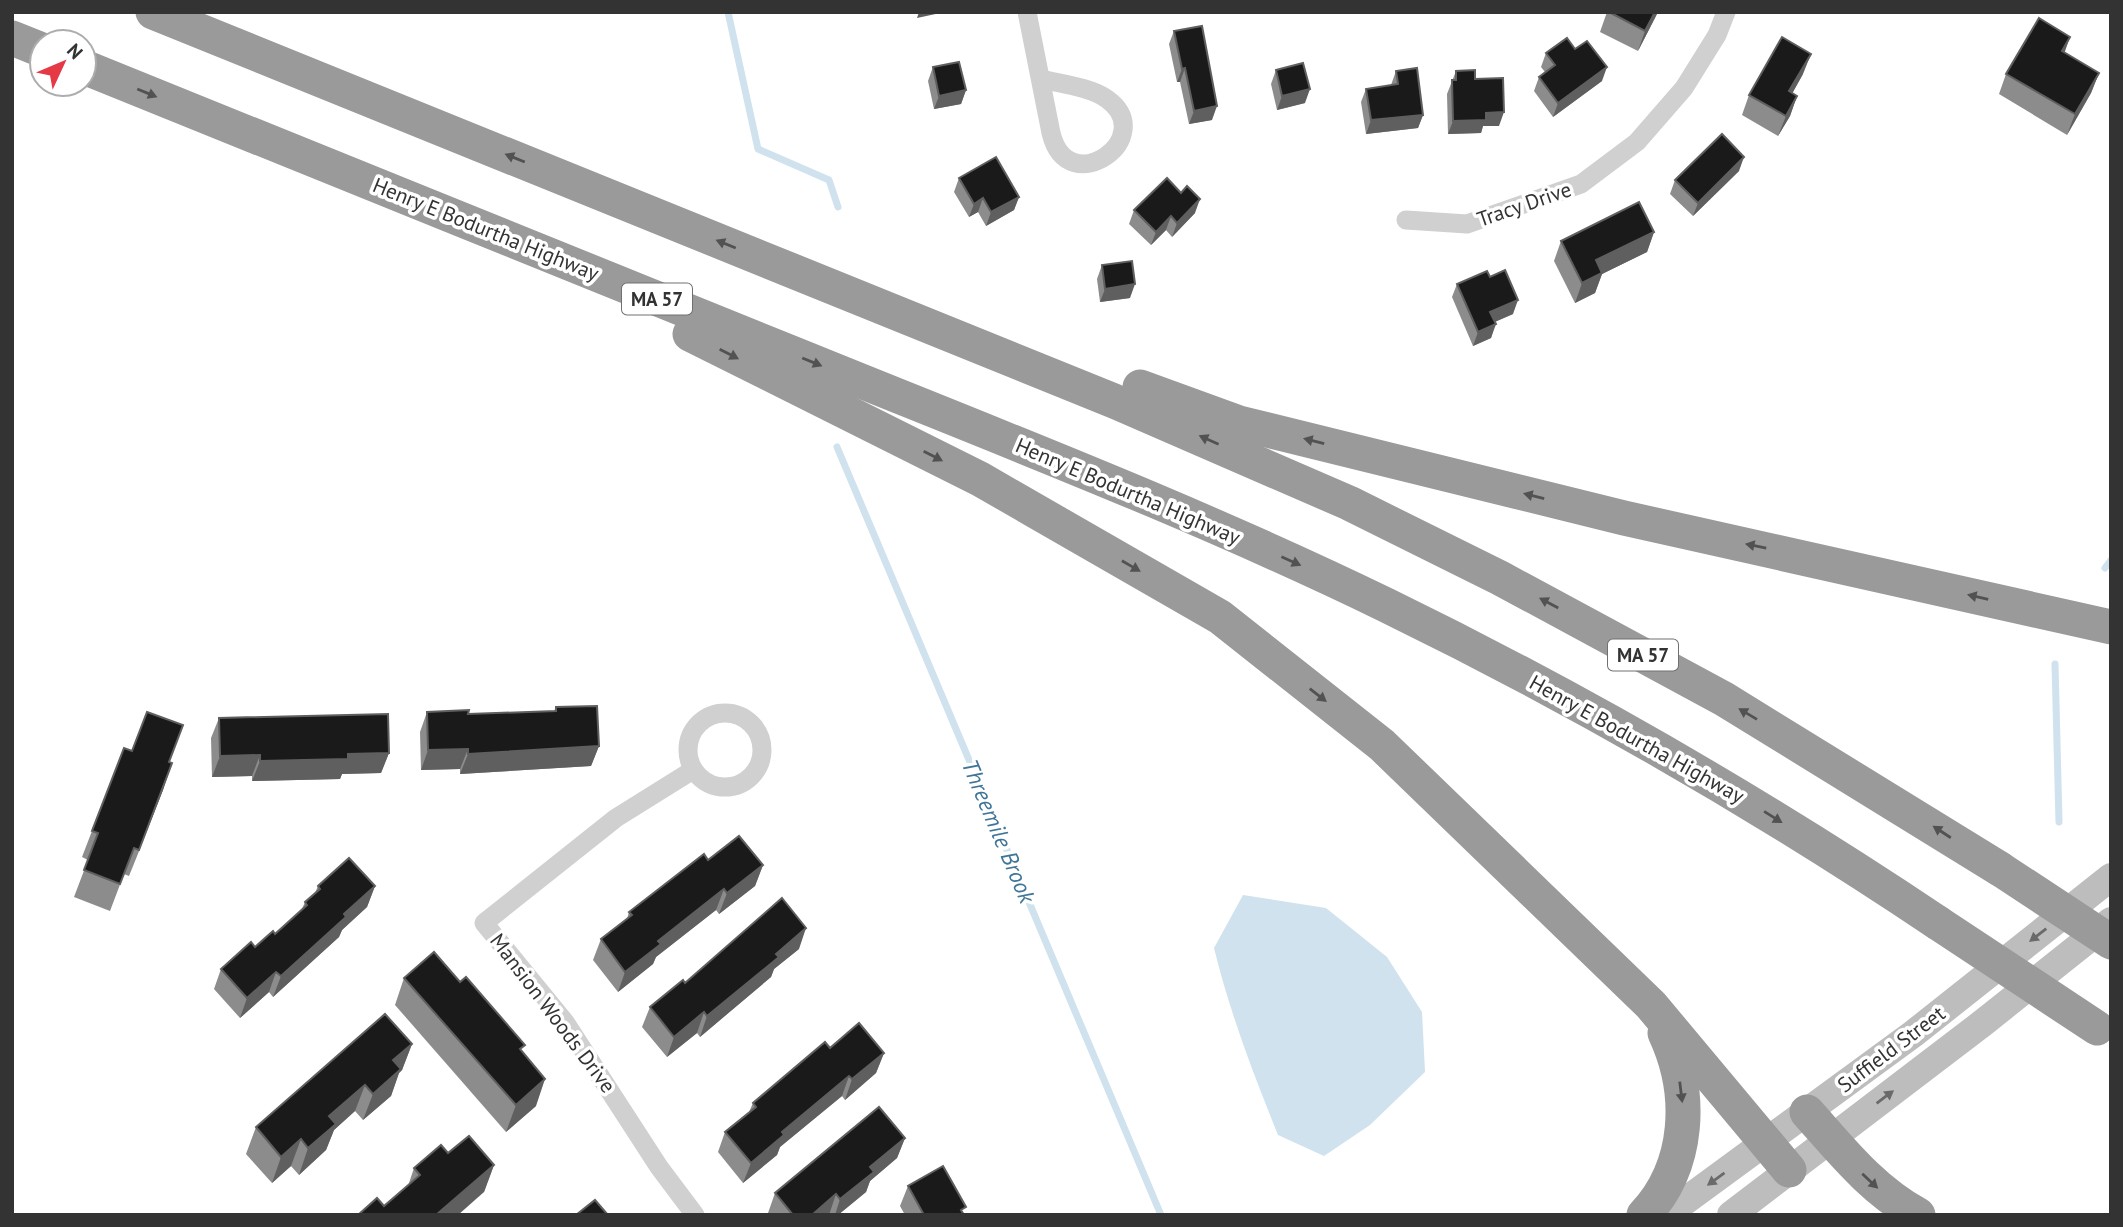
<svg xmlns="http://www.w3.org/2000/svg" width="2123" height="1227" viewBox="0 0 2123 1227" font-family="'PT Sans',sans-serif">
	<rect width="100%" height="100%" fill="#fff"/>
	<path fill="#cfe2ee" d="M1243 895 1326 908 1387 957 1422 1012 1425 1072 1370 1125 1324 1156 1278 1135C1253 1073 1230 1013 1214 948Z"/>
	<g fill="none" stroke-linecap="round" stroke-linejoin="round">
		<g stroke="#cfe2ee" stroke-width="7">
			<polyline points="728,12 758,149 829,180 838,207"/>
			<polyline points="837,447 1161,1215"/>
			<polyline points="2105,568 2111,560"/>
			<polyline points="2055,664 2059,822"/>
		</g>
		<g stroke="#d0d0d0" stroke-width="19">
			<path d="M1027 12 1051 133C1068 203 1160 137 1107 99 1090 87 1061 84 1041 79"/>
			<polyline points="1406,220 1467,224 1581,184 1637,142 1684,88 1717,35 1726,12"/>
			<circle cx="725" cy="750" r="37"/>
			<polyline points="693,770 616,818 484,923 565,1022 659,1167 695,1215"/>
		</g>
		<g stroke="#bdbdbd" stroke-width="28">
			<polyline points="1666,1215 1913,1034 2111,877"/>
			<polyline points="1731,1215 1984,1022 2111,921"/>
		</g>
		<g stroke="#9a9a9a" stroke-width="35">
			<polyline points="153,12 1114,401 1349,503 1500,578 1724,699 2000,869"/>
			<polyline points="12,38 42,50"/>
			<path d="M84 67C322 163 561 260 799 356 996 436 1195 512 1386 605 1577 698 1762 805 1938 923"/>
			<polyline points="690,334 980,479 1220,617 1382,745 1651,1005 1789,1170"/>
			<polyline points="1140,387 1239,423 1624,518 2111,627"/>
			<path d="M1807 1112C1841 1150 1872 1190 1918 1215"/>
			<path d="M1644 1215C1690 1166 1693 1093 1665 1033"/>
		</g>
		<g stroke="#9a9a9a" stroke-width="35">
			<polyline points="2000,869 2111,942"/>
			<polyline points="1938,923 2097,1028"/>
		</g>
	</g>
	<g fill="#8c8c8c">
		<polygon points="1607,12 1658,12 1638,51 1600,32"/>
		<polygon points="1174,31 1212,120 1189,124 1180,82 1177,82 1169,44"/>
		<polygon points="1575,49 1602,81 1553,117 1534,91 1539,77 1545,72 1541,67 1546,53"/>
		<polygon points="2064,53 2099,73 2091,93 2067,135 1999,94 2006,74"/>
		<polygon points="933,67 966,90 961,104 934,109 928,81"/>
		<polygon points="1276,70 1305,103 1277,110 1271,84"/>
		<polygon points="1396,71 1423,115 1418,128 1366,134 1361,102 1366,89 1391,85"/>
		<polygon points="1456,71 1475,79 1499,126 1483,126 1481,133 1448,134 1447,94"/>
		<polygon points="1803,74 1792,93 1797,96 1790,116 1778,136 1742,115 1749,95"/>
		<polygon points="1739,171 1693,216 1670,194 1675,180"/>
		<polygon points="959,178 1019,197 1014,210 986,226 978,212 969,217 954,192"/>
		<polygon points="1134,210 1195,213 1172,237 1166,230 1151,245 1129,224"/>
		<polygon points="1654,232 1647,252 1602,274 1595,293 1575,303 1554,261 1561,241"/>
		<polygon points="1102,265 1130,298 1100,302 1097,279"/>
		<polygon points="1490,277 1513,314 1495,322 1491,338 1473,346 1452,297 1457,284"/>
		<polygon points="556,707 599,746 591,766 460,774 460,769 421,770 420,732 427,712 468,714 554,711"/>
		<polygon points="219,718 389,753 381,773 342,774 340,779 252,781 252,776 212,777 211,738"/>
		<polygon points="132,751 170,762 163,790 129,876 124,874 110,911 74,897 88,860 82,857 92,831"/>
		<polygon points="708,860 763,865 755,886 719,914 716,910 656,957 653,964 618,992 593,960 601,939 627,919 629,912"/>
		<polygon points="318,886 375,886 367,907 342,930 339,937 273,997 269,992 240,1018 214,989 221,969 275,934 302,909 305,902 315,893"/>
		<polygon points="799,949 774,969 771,977 700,1037 697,1033 667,1057 642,1027 650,1007 685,983"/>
		<polygon points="404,978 522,1052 536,1106 506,1132 395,1005"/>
		<polygon points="412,1044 402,1070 399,1073 391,1096 363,1120 355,1111 334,1130 326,1150 299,1175 291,1166 272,1183 246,1154 256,1127"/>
		<polygon points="830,1048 884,1053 876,1073 845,1100 842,1096 780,1147 777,1155 743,1183 718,1152 725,1132 749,1112 753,1103"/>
		<polygon points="905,1138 897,1158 870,1181 866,1192 838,1215 769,1215 768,1213 775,1193"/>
		<polygon points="448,1153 494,1165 484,1192 384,1206 408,1186 414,1168"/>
		<polygon points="908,1186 963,1214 964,1215 905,1215 900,1206"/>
	</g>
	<g fill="#5f5f5f">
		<polygon points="919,12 945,12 917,18"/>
		<polygon points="1655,12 1658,12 1638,51 1645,31"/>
		<polygon points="2070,37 2063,57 2062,51"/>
		<polygon points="1811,54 1803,74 1782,112 1789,91"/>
		<polygon points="1607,67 1602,81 1553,117 1558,103"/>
		<polygon points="1185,68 1180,82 1177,82 1182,69"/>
		<polygon points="2099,73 2091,93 2067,135 2075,114"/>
		<polygon points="1310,89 1305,103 1277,110 1282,96"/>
		<polygon points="966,90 961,104 934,109 939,96"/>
		<polygon points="1797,96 1790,116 1778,136 1786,116"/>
		<polygon points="1217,106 1212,120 1189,124 1194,111"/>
		<polygon points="1504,112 1499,126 1483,126 1481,133 1448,134 1453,121 1486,113"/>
		<polygon points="1423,115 1418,128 1366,134 1371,120"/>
		<polygon points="1744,157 1739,171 1693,216 1698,203"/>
		<polygon points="1019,197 1014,210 986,226 991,212"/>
		<polygon points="983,198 978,212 969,217 974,204"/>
		<polygon points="1200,199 1195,213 1172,237 1177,223"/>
		<polygon points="1171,216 1166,230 1151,245 1156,232"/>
		<polygon points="1654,232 1647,252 1602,274 1595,293 1575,303 1582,283 1596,260"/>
		<polygon points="1135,284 1130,298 1100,302 1105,289"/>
		<polygon points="1518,300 1513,314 1485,326 1490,312"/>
		<polygon points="1496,324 1491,338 1473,346 1478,332"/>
		<polygon points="599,746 591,766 460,774 468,754"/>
		<polygon points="468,749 460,769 421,770 428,750"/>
		<polygon points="389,753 381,773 342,774 340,779 252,781 260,761 348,754"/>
		<polygon points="260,755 252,776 212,777 220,756"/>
		<polygon points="172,763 163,790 129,876 139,850"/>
		<polygon points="763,865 755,886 719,914 727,893"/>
		<polygon points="375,886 367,907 342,930 339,937 273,997 281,976 344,914"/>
		<polygon points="724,889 716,910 656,957 653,964 618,992 625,972 658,941"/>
		<polygon points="806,928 799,949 774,969 771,977 700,1037 707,1016 776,954"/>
		<polygon points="276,972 269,992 240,1018 247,998"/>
		<polygon points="704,1012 697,1033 667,1057 674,1037"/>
		<polygon points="412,1044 402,1070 399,1073 391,1096 363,1120 373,1094 393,1060"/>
		<polygon points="884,1053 876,1073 845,1100 852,1079"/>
		<polygon points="849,1076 842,1096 780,1147 777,1155 743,1183 751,1163 782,1132"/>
		<polygon points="545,1079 536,1106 506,1132 516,1105"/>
		<polygon points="365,1085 355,1111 334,1130 326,1150 299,1175 308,1148 329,1116"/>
		<polygon points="905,1138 897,1158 870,1181 866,1192 838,1215 835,1215 840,1199 870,1167"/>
		<polygon points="301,1139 291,1166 272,1183 281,1157"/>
		<polygon points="494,1165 484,1192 458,1215 436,1215"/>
		<polygon points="836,1194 829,1215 812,1215"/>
	</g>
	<g fill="#1a1a1a" stroke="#5f5f5f" stroke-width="2">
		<polygon points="1609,12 1655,12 1645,31"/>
		<polygon points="2039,18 2070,37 2062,51 2099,73 2075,114 2006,74"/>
		<polygon points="1202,26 1217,106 1194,111 1185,68 1182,69 1174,31"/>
		<polygon points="1782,37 1811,54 1789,91 1797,96 1786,116 1749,95"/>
		<polygon points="1567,38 1575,49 1587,41 1607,67 1558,103 1539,77 1555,65 1546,53"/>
		<polygon points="959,62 966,90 939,96 933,67"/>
		<polygon points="1303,63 1310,89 1282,96 1276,70"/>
		<polygon points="1417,68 1423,115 1371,120 1366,89 1398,84 1396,71"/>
		<polygon points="1475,70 1475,79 1503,78 1504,112 1486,113 1486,120 1453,121 1452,80 1456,80 1456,71"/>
		<polygon points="1722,134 1744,157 1698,203 1675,180"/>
		<polygon points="996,157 1019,197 991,212 983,198 974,204 959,178"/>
		<polygon points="1167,178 1181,193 1187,186 1200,199 1177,223 1171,216 1156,232 1134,210"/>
		<polygon points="1639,202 1654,232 1596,260 1602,273 1582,283 1561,241"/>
		<polygon points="1132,261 1135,284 1105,289 1102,265"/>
		<polygon points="1505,270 1518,300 1490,312 1496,324 1478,332 1457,284 1487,271 1490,277"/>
		<polygon points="597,706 599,746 468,754 468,749 428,750 427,712 469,710 468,714 556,711 556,707"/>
		<polygon points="147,712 183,725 169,762 172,763 139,850 134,848 120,884 84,870 98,833 92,831 124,748 132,751"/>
		<polygon points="388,714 389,753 348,754 348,759 260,761 260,755 220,756 219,718"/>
		<polygon points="739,836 763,865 727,893 724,889 658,941 661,944 625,972 601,939 632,915 629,912 704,854 708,860"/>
		<polygon points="349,858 375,886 344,914 346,917 281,976 276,972 247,998 221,969 251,942 255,947 273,931 275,934 307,905 305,902 320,889 318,886"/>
		<polygon points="782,898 806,928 776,954 779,957 707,1016 704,1012 674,1037 650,1007 683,980 685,983"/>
		<polygon points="434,952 460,982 466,977 525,1045 520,1049 545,1079 516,1105 404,978"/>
		<polygon points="385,1014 412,1044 393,1060 401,1069 373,1094 365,1085 329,1116 336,1124 308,1148 301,1139 281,1157 256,1127"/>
		<polygon points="859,1023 884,1053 852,1079 849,1076 782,1132 784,1135 751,1163 725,1132 756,1107 753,1103 825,1042 830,1048"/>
		<polygon points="879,1107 905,1138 870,1167 874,1172 840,1199 836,1194 812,1215 793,1215 775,1193"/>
		<polygon points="469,1136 494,1165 436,1215 358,1215 377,1198 384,1206 420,1175 414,1168 441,1145 448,1153"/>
		<polygon points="943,1166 966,1207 961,1210 964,1215 924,1215 908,1186"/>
		<polygon points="595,1200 608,1215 576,1215"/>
	</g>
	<defs><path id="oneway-solid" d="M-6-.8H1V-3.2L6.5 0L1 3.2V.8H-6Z" transform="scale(1.75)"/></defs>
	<g fill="#525252">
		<use href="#oneway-solid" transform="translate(147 93) rotate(22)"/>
		<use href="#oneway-solid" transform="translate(515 158) rotate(-158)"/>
		<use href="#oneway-solid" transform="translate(726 244) rotate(-158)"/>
		<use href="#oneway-solid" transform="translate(729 354) rotate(27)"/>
		<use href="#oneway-solid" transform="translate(812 362) rotate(22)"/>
		<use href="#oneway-solid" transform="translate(1209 440) rotate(-156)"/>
		<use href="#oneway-solid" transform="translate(1314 441) rotate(-166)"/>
		<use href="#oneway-solid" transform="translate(933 456) rotate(27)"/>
		<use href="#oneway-solid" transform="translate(1534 496) rotate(-166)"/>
		<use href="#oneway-solid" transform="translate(1756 546) rotate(-168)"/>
		<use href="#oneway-solid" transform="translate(1291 561) rotate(24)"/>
		<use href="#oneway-solid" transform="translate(1131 566) rotate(30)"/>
		<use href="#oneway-solid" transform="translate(1978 597) rotate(-167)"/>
		<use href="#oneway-solid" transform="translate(1549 603) rotate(-152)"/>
		<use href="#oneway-solid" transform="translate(1318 695) rotate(38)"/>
		<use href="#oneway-solid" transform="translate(1748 714) rotate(-149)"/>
		<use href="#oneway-solid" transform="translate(1773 817) rotate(32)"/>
		<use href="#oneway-solid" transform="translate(1942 832) rotate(-147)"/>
		<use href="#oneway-solid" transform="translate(1681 1092) rotate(83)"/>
		<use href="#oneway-solid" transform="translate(1870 1181) rotate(43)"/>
	</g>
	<g fill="#6a6a6a">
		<use href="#oneway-solid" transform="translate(2038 935) rotate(142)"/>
		<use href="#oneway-solid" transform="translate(1885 1097) rotate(-37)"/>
		<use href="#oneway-solid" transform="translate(1716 1179) rotate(144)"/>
	</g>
	<g text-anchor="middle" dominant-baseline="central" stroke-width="7" stroke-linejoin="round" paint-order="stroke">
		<g fill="#fff" stroke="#707070" stroke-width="2">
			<rect x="622" y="283.5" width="70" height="31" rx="5"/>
			<rect x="1608" y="639.5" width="70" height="31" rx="5"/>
		</g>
		<g font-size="19" font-weight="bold" fill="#333">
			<text x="657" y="299">MA 57</text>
			<text x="1643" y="655">MA 57</text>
		</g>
		<g font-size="21" fill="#333" stroke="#fff">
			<text transform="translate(1524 204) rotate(-19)">Tracy Drive</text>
			<text transform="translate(486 229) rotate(22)">Henry E Bodurtha Highway</text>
			<text transform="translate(1128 491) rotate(23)">Henry E Bodurtha Highway</text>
			<text transform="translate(1637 739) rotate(29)">Henry E Bodurtha Highway</text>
			<text transform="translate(553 1013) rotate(53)">Mansion Woods Drive</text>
			<text transform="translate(1891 1049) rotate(-37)">Suffield Street</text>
		</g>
		<g font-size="23" font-style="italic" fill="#3f7597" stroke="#fff">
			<text transform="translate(999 831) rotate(67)">Threemile Brook</text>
		</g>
	</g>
	<rect width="2123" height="1227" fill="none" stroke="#333333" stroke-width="28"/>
	<g transform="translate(63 63) rotate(46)"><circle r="33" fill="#ffffff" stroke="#adadad" stroke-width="2"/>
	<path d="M0-5L12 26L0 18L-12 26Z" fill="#e63946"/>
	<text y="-10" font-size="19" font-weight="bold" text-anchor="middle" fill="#333333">N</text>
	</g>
</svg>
